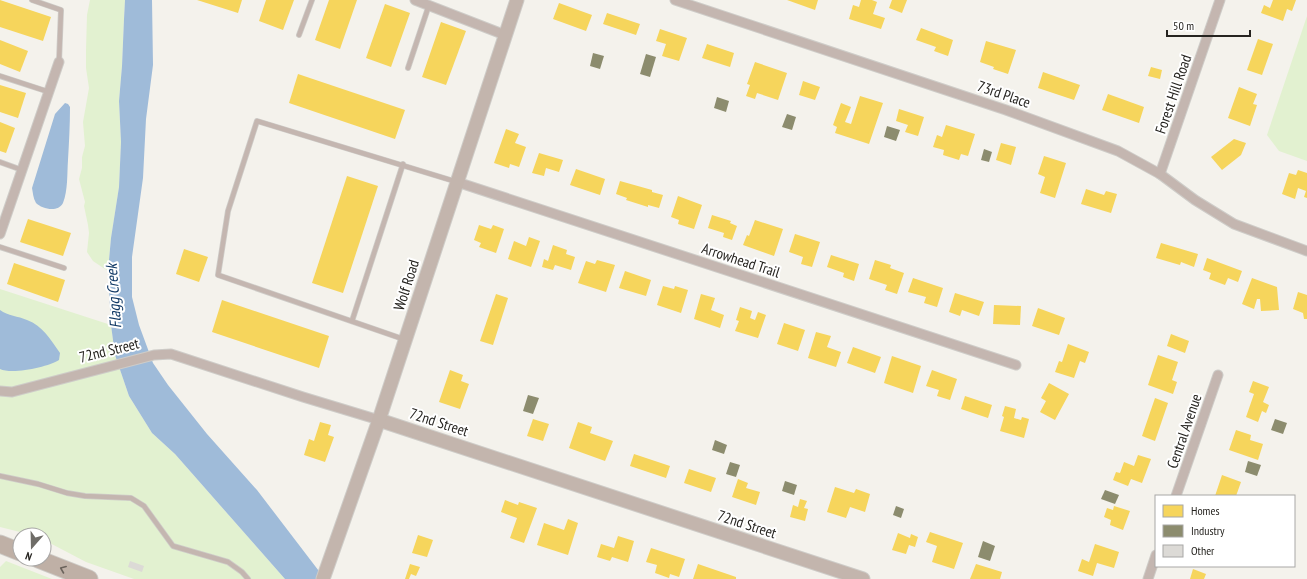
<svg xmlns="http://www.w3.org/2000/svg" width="1307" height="579" viewBox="0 0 1307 579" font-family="'PT Sans Narrow',sans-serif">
	<rect width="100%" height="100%" fill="#f4f2ec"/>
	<g fill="#e2f1d0">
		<polygon points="90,0 125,0 124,19 122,66 119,101 121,142 119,187 111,238 108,271 93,261 87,252 89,233 88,225 84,206 85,202 79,179 82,168 82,157 85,146 83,122 89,88 86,68 86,50 87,15"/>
		<polygon points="1307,16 1307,161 1279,151 1267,135"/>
		<polygon points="0,289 111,325 115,355 129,396 152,433 175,454 285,579 134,579 86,562 44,540 44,535 32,535 0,527"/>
		<polygon points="6,561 52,579 0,579 0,567"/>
	</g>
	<g fill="#9fbbd9">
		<polygon points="125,0 152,0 153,65 146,119 143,178 132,257 132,297 139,325 153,363 168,385 207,434 257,490 325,579 285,579 175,454 152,433 129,396 115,355 111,325 108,271 111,238 119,187 121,142 119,101 122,66 124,19"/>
		<path d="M65 103 68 104 70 107C70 125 69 142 68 160 67 174 68 190 63 203 58 213 42 209 36 203 33 198 33 193 32 188L55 114Z"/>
		<path d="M0 310C8 316 18 316 27 320 43 326 50 339 60 353L59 360C48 367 12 375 0 369Z"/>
	</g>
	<g fill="#f6d55c">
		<polygon points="0,0 51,17 43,41 0,27"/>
		<polygon points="197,0 242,0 238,13"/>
		<polygon points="266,0 294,0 283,30 259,21"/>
		<polygon points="329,0 357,0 340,49 315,40"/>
		<polygon points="787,0 818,0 815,10"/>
		<polygon points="861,0 872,0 877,2 873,14 885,18 881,29 849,19 853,5 859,7"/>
		<polygon points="892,0 907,0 902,13 889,8"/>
		<polygon points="1273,0 1296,0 1292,11 1287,9 1283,21 1261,13 1264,5 1270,8"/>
		<polygon points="559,3 592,15 586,31 553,19"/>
		<polygon points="385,4 410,13 391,67 366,58"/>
		<polygon points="607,13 640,24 636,35 603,24"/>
		<polygon points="441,22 466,31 446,85 422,77"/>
		<polygon points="921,28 953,40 948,56 934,51 936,47 916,40"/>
		<polygon points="660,29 687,38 679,61 662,56 666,44 656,41"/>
		<polygon points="1258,39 1273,44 1262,75 1247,70"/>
		<polygon points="0,40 28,51 20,72 0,64"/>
		<polygon points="986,41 1016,50 1008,74 993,69 994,67 980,62"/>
		<polygon points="707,44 734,53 730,67 702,58"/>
		<polygon points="755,62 787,73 778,100 757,93 755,99 746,96 750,85 747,84"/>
		<polygon points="1151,67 1162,70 1160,79 1148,76"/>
		<polygon points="1043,72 1080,85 1074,100 1038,88"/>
		<polygon points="298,74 405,110 395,139 289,103"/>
		<polygon points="803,81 820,87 815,100 799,95"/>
		<polygon points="0,85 26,93 18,118 0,112"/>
		<polygon points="1239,87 1257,94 1253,104 1257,105 1250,126 1228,118"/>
		<polygon points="1108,94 1144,107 1139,123 1102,110"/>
		<polygon points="860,96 883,103 869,144 835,133 837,127 833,125 841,103 851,107 845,122 851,124"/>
		<polygon points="899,109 924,117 918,136 905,132 908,125 896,121"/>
		<polygon points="0,122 15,128 6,153 0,151"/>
		<polygon points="946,125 975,134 968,156 961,154 959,160 943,155 944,150 933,147 937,135 942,137"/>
		<polygon points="506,129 519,134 515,143 526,147 519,167 510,164 509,168 494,163"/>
		<polygon points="1234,139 1246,143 1241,155 1222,170 1211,157"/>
		<polygon points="1001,143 1016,147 1011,165 996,160"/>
		<polygon points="539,153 563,160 559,172 546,168 544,176 532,173"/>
		<polygon points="1044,156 1066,163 1055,198 1040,193 1045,177 1038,174"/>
		<polygon points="576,169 605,179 600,195 570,185"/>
		<polygon points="1298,170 1307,173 1307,198 1304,197 1306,191 1298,188 1295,199 1282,194 1289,173 1296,175"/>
		<polygon points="347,176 378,186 343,293 312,283"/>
		<polygon points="620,181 652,190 652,192 663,195 659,208 648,205 648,207 626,200 627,198 616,194"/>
		<polygon points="1086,189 1104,195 1106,191 1117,194 1111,213 1081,204"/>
		<polygon points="678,196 702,205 694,229 678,224 679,220 671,217"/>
		<polygon points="712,215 731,221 730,223 737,226 732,240 723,237 724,233 708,228"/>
		<polygon points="28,219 71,233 63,256 20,242"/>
		<polygon points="755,220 783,229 774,256 743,245 747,235 749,236"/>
		<polygon points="479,225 491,229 493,225 504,229 496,253 479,247 481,243 474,240"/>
		<polygon points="795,234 820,242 812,267 801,264 803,257 789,252"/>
		<polygon points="529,237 540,241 531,267 508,259 514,241 526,246"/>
		<polygon points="1161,243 1198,254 1194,267 1181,262 1180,265 1156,258"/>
		<polygon points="553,245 567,250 566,254 575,257 571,270 555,265 553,270 542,267 544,259 548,261"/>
		<polygon points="184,249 208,257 199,282 176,274"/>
		<polygon points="831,255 859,264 854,281 843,277 844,273 827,267"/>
		<polygon points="1207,258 1242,271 1238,282 1228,278 1225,285 1209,279 1211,273 1203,270"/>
		<polygon points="597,260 615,265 606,292 578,283 586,261 595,264"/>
		<polygon points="875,260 891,265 890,268 904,273 897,294 885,290 887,285 869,279"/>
		<polygon points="14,263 65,280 58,302 7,284"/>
		<polygon points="625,271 651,280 646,296 619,288"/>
		<polygon points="913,278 943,288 937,307 924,303 926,297 908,292"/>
		<polygon points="1252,278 1277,287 1279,310 1261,311 1260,299 1257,299 1254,309 1242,304"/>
		<polygon points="663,286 674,289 675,286 688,290 681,313 657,305"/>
		<polygon points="1298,292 1307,295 1307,319 1304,319 1303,313 1293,309"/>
		<polygon points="955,293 984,302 979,316 962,310 960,316 949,312"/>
		<polygon points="496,294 508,298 493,345 480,341"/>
		<polygon points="701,294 715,298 711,310 724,315 720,328 694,319"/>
		<polygon points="222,300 329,336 319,368 212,332"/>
		<polygon points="994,305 1021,306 1020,325 993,324"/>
		<polygon points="740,307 752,311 750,318 755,320 758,312 766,315 758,338 735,331 739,321 736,320"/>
		<polygon points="1038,308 1065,318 1059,335 1032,326"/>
		<polygon points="784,323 805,330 798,351 777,344"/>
		<polygon points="816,332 831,336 827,347 841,352 836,367 808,358"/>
		<polygon points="1171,334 1189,341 1185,353 1167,346"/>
		<polygon points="1068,344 1089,352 1085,363 1080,361 1074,378 1055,372 1059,361 1062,362"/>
		<polygon points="853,347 881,357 875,373 847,363"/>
		<polygon points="1158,355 1178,362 1172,380 1177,382 1173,394 1148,385"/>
		<polygon points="892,356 921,366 913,393 884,383"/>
		<polygon points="450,370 463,375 461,381 469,384 460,409 439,402"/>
		<polygon points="932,370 957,379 950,400 937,396 939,390 926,386"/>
		<polygon points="1253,381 1269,387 1263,402 1269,405 1266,413 1262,411 1258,422 1246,417 1254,394 1249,392"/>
		<polygon points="1049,383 1069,394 1055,420 1040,412 1046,401 1041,398"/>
		<polygon points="965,396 992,405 988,418 961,409"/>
		<polygon points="1155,398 1168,403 1155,441 1142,436"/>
		<polygon points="1005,406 1016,409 1014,418 1021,420 1022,417 1029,419 1024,438 1000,431 1004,417 1002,416"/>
		<polygon points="533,419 549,424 543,441 527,436"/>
		<polygon points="320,422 331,425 328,435 334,437 325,462 304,455 309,439 314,441"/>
		<polygon points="578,422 592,427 590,433 613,441 605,461 569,448"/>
		<polygon points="1236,430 1251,435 1250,440 1263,444 1258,460 1229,450"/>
		<polygon points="634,454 670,466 666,478 630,466"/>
		<polygon points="1138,455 1151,459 1142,483 1131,479 1128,486 1113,480 1116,472 1120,473 1124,462 1134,466"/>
		<polygon points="689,469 716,478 711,492 684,483"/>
		<polygon points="1222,475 1241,482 1236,496 1215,496"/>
		<polygon points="738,479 748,483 746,488 760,492 756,505 732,497"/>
		<polygon points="835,487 854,493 856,489 870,494 865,512 850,507 846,518 827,512"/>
		<polygon points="800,499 807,501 804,508 808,509 805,521 790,517 793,505 798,507"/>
		<polygon points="505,500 518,505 519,502 537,508 524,543 510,538 517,518 501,512"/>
		<polygon points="1114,506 1130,511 1123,530 1110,525 1111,520 1104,517 1107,508 1113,510"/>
		<polygon points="568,519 578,523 568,555 537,545 544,523 564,530"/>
		<polygon points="930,532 963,543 954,569 932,562 937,546 926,542"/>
		<polygon points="898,533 910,538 911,534 918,537 915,547 909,545 906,554 892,550"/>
		<polygon points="418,535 433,540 427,557 412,553"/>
		<polygon points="618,536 634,541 628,562 612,557 610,561 597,557 601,544 614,548"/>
		<polygon points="1095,544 1119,552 1114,568 1097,563 1093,576 1078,571 1082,559 1089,562"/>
		<polygon points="651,548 685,559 679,577 670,574 669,578 655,573 657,565 646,562"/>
		<polygon points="410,564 420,567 416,576 411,574 409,579 405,579"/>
		<polygon points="698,564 736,577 736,579 693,579"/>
		<polygon points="976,564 1002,572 1000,579 970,579"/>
		<polygon points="1193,569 1206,574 1204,579 1190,579"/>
	</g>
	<g fill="#8c8c6e">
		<polygon points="593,53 604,56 600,69 590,66"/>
		<polygon points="646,54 656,57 650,77 640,74"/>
		<polygon points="717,97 729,101 726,112 714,108"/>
		<polygon points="787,114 796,117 792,130 782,127"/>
		<polygon points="887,126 900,130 896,141 884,137"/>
		<polygon points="984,149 992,152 989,162 981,160"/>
		<polygon points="528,395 539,398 533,414 523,411"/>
		<polygon points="1275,419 1287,423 1283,434 1271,430"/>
		<polygon points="715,440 727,445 724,454 712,450"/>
		<polygon points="1248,461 1261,465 1257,476 1245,472"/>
		<polygon points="730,462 740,465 736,477 726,474"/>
		<polygon points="785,481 797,485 794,495 782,491"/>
		<polygon points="1105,490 1119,495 1115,504 1101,499"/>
		<polygon points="896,506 904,509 901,518 893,515"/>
		<polygon points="983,541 995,546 990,561 978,557"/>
	</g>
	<polygon fill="#dcdad6" points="130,561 144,566 142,572 128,567"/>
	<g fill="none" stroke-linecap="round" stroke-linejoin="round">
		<g stroke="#ceccc8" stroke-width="6">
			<g id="lane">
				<polyline points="32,0 61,10 59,62"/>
				<polyline points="299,35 312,0"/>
				<polyline points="408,68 429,5"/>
				<polyline points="0,76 49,92"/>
				<polyline points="0,162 22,170"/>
				<polyline points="0,247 64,268"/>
				<polyline points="352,321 403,164"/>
				<polyline points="403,339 218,275 228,211 257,121 457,182"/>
				<polyline points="0,476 38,484 67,493 85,496 131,498 144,506 173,546 228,562 242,572 248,579"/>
			</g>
		</g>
		<g stroke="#ceccc8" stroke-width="11">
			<g id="street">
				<polyline points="415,0 505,35"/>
				<polyline points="675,0 1006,110 1118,151 1160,174 1195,200 1234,224 1307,251"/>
				<polyline points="1160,174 1220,0"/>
				<polyline points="457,182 1016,365"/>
				<polyline points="0,234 59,62"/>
				<polyline points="0,391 12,392 154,355 171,354 303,397 379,420"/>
				<polyline points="1176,496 1218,375"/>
				<polyline points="1148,579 1156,555"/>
			</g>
		</g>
		<g stroke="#ceccc8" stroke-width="15">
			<g id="secondary">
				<polyline points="379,420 863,579"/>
				<polyline points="323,579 379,420 517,0"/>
			</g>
		</g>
		<g stroke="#ceccc8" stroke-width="19">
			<g id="highway">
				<polyline points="0,544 20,552"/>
				<polyline points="38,559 89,579"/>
			</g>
		</g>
		<use href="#lane" stroke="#c4b6b0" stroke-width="4.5"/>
		<use href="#street" stroke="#c4b6b0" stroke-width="9"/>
		<use href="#secondary" stroke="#c3b5ad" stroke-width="13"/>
		<use href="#highway" stroke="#bfb0a6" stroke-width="17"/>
	</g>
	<defs><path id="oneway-chevron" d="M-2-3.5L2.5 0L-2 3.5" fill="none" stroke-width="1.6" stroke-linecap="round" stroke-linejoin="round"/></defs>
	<use stroke="#6b635c" href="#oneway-chevron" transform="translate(63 569) rotate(-158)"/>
	<g text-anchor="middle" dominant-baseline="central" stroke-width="4" stroke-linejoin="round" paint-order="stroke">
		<g font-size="15" fill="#262420" stroke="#fff">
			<text transform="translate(1004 94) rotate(19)">73rd Place</text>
			<text transform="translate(1173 94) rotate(-71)">Forest Hill Road</text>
			<text transform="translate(741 260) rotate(18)">Arrowhead Trail</text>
			<text transform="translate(406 285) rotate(-72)">Wolf Road</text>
			<text transform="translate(109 350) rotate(-14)">72nd Street</text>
			<text transform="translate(439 422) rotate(18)">72nd Street</text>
			<text transform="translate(1184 431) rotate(-71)">Central Avenue</text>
			<text transform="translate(747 524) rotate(18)">72nd Street</text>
		</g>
		<g font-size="16" font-style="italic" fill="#113965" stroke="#fff">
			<text transform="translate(113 296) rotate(-94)">Flagg Creek</text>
		</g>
	</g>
	<rect x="1155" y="495" width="140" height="72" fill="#ffffff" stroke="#a8a7a6"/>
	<rect x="1163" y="505" width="20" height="12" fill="#f6d55c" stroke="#a8a7a6"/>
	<text x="1191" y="515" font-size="12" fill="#262420">Homes</text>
	<rect x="1163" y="525" width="20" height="12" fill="#8c8c6e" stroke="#a8a7a6"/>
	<text x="1191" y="535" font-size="12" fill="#262420">Industry</text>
	<rect x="1163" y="545" width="20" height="12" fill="#dcdad6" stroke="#a8a7a6"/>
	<text x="1191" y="555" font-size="12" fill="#262420">Other</text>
	<g transform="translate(32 547) rotate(200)"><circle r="19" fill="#ffffff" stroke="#a8a7a6"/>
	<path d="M0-3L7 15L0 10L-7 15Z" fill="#6e6c67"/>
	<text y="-6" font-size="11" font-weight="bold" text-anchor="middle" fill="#262420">N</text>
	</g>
	<path d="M1167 30v6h83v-6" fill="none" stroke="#262420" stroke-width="2"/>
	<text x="1173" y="30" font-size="12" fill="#262420" stroke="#ffffff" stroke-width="3" paint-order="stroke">50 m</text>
</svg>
